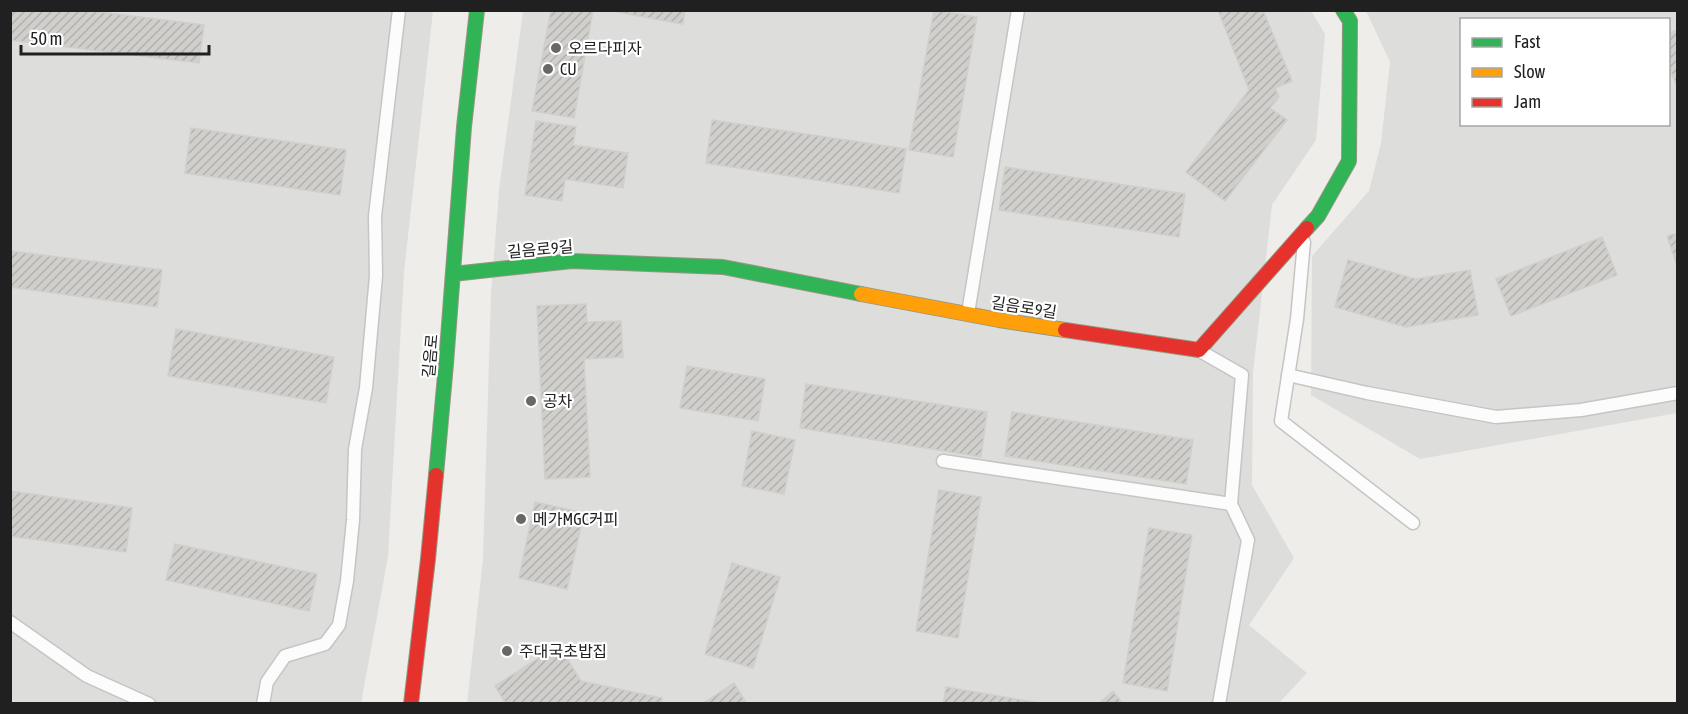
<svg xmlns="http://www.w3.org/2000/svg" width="1688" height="714" viewBox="0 0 1688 714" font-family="'Asap Condensed','Noto Sans KR',sans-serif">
	<defs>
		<pattern id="building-hatch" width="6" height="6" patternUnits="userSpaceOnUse" patternTransform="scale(1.5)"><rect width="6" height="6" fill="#d1cfcc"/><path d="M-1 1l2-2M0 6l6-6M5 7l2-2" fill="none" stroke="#b3b1af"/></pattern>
	</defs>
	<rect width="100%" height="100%" fill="#eeedea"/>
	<g fill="#dddddb" fill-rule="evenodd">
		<polygon points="10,11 433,11 404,272 388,557 361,703 11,703"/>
		<polygon points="523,11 1311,11 1325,34 1316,140 1272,205 1253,373 1252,485 1294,558 1249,625 1307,673 1279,703 467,704 483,559 491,294 499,190"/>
		<path d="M1366 11H1677V413L1420 459 1311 395 1312 256 1369 191 1381 143 1390 62ZM1462 20H1668V124H1462Z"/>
	</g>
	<g fill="url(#building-hatch)" stroke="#d1cfcb" stroke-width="1.5">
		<polygon points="10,10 84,10 204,25 199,63 10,40"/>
		<polygon points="551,10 593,10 574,118 532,111"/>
		<polygon points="606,10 685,10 683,24"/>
		<polygon points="934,10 977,17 953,157 909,150"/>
		<polygon points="1218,10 1263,10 1292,81 1275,88 1279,97 1270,108 1287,120 1225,201 1186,172 1249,90"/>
		<polygon points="1678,30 1678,89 1668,65 1668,33"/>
		<polygon points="712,120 906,149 899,193 706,163"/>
		<polygon points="536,121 576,127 573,145 628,153 623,188 565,179 562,201 525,195"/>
		<polygon points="191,128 346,150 340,195 185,173"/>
		<polygon points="1005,167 1185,194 1179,237 999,210"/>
		<polygon points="1678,233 1678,269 1667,236"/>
		<polygon points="1602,237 1617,275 1511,316 1496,279"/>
		<polygon points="10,251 162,270 157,307 10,287"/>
		<polygon points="1348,260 1416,279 1470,270 1478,315 1406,327 1335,307"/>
		<polygon points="586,304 587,322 621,321 623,357 584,359 590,477 545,479 537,306"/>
		<polygon points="176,329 334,357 326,403 168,376"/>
		<polygon points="687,366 765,379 758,421 680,408"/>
		<polygon points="806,384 987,412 981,457 800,428"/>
		<polygon points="1012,412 1193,440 1186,484 1005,456"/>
		<polygon points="752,431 795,440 784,494 742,486"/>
		<polygon points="939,490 981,497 958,638 916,631"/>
		<polygon points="10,491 132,508 126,552 10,536"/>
		<polygon points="535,502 584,513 567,589 519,578"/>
		<polygon points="1149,528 1192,535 1167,691 1123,683"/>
		<polygon points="175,544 317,574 309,611 166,580"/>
		<polygon points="732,563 780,577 753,668 705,654"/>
		<polygon points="559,645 581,681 662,698 661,704 506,704 495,686"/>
		<polygon points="734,683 747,704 702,704"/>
		<polygon points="946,687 1045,704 943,704"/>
		<polygon points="1113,691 1123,704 1098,704"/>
	</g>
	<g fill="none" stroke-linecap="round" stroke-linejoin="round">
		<g stroke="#c5c5c4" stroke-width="15">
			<g id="lane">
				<polyline points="1304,242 1297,319 1281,421 1413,523"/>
				<polyline points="968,313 1018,10"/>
				<polyline points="1200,351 1242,375 1231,504 1248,540 1219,704"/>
				<polyline points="1288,375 1367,393 1496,417 1581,410 1678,393"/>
				<polyline points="943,461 1231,504"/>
				<polyline points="10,622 87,676 149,704"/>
				<polyline points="263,704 267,682 285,656 325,644 339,625 347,581 353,520 355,449 366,388 376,276 375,216 399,10"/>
			</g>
		</g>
		<g stroke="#959783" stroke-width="16">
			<g id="fast">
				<polyline points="1307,228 1318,216 1349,161 1350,21 1343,10"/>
				<polyline points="453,274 572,261 723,267 861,294"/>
				<polyline points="436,475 446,364 464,127 477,10"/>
			</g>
		</g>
		<g stroke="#959783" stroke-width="16">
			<polyline id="slow" points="861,294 999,320 1065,330"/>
		</g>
		<g stroke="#959783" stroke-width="16">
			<g id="jam">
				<polyline points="1065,330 1199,350 1307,228"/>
				<polyline points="411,704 428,559 436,475"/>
			</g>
		</g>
		<use href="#lane" stroke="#fcfcfc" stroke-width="12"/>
		<use href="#fast" stroke="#30b455" stroke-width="14"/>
		<use href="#slow" stroke="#ff9f0a" stroke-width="14"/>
		<use href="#jam" stroke="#e5322d" stroke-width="14"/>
	</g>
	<g fill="#686867" stroke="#fff" stroke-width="2">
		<circle cx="556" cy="48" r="6"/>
		<circle cx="548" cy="69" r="6"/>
		<circle cx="531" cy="401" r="6"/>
		<circle cx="521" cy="519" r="6"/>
		<circle cx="507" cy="651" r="6"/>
	</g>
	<g text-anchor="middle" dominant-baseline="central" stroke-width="4.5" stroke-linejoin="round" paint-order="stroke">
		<g font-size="16" fill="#202020" stroke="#fff" text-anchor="start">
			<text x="568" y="48">오르다피자</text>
			<text x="560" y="69">CU</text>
			<text x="543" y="401">공차</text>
			<text x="533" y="519">메가MGC커피</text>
			<text x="519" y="651">주대국초밥집</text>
		</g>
		<g font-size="16" fill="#202020" stroke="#fff">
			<text transform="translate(540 249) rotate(-5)">길음로9길</text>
			<text transform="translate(1024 307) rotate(9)">길음로9길</text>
			<text transform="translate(430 356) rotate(-85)">길음로</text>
		</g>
	</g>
	<rect width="1688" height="714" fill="none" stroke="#202020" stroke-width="24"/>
	<rect x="1460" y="18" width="210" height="108" fill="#ffffff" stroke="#a6a6a6" stroke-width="1.5"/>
	<rect x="1472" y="38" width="30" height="9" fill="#30b455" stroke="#a6a6a6" stroke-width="1.5"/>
	<text x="1514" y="48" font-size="18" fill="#202020">Fast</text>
	<rect x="1472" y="68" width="30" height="9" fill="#ff9f0a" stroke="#a6a6a6" stroke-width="1.5"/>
	<text x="1514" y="78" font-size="18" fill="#202020">Slow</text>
	<rect x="1472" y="98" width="30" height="9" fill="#e5322d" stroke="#a6a6a6" stroke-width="1.5"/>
	<text x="1514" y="108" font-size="18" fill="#202020">Jam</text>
	<path d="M21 45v9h188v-9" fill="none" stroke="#202020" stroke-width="3"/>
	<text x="30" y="45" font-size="18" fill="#202020" stroke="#ffffff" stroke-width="4.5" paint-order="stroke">50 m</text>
</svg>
